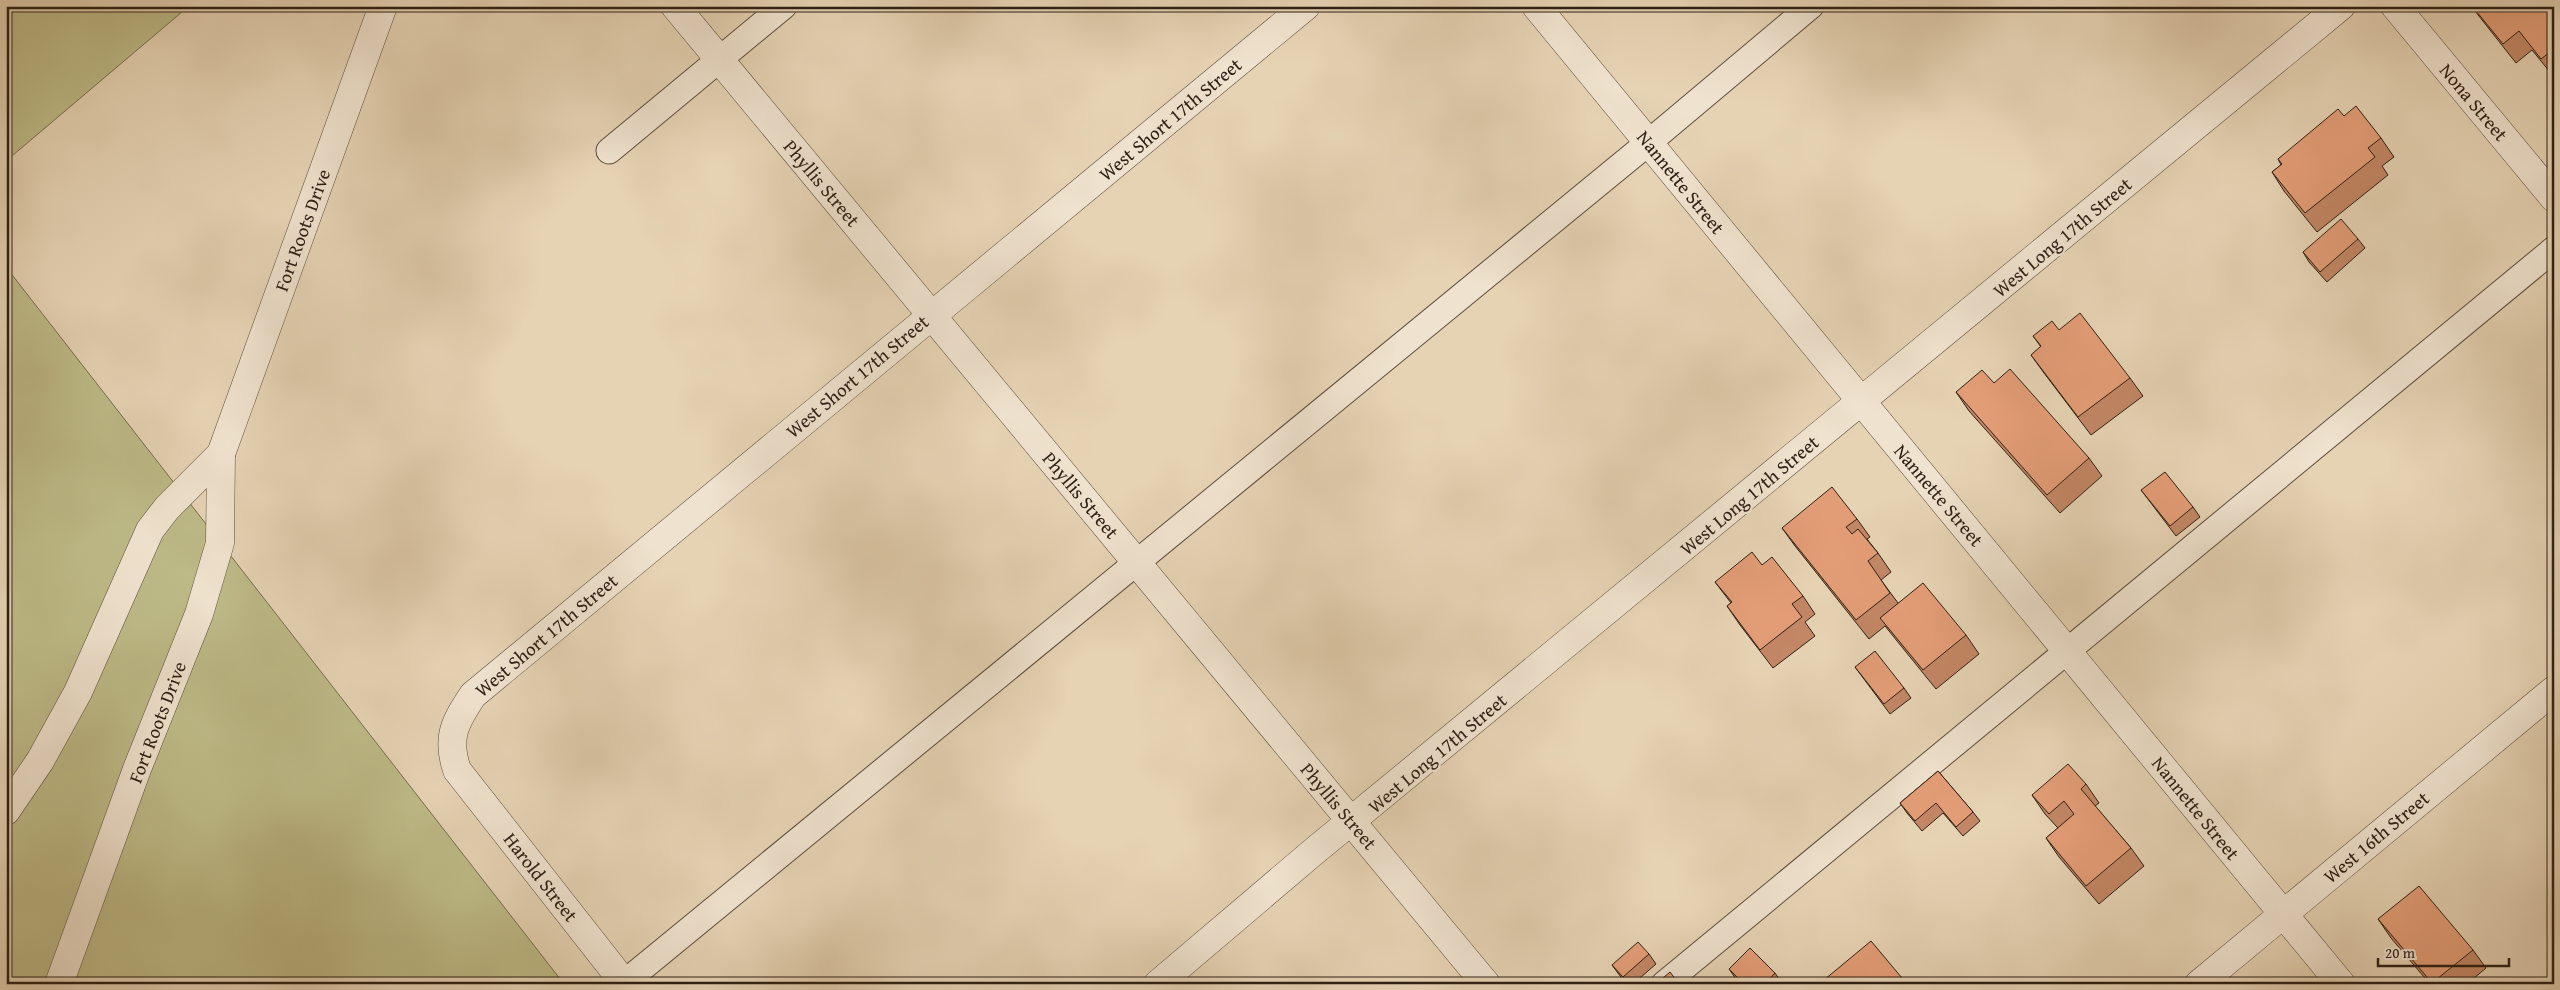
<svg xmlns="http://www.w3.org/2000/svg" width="2560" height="990" viewBox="0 0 2560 990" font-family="'Gentium Book Plus',serif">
	<rect width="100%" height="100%" fill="#e6d3b4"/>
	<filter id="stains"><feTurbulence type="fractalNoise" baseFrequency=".004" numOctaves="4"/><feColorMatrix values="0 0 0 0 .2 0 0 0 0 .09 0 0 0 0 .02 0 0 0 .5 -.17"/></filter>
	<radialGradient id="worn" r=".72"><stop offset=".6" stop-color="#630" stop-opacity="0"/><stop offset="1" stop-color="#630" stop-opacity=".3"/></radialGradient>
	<g fill="#bdba87" stroke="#766d4e">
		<polygon points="6,6 189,6 6,161"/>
		<polygon points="6,267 564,984 6,984"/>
	</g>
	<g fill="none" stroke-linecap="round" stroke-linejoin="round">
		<g stroke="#5d4d3e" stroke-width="27">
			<g id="service">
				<polyline points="609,151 784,6"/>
				<polyline points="624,983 1648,143 1811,6"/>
				<polyline points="1664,984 2554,249"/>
			</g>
		</g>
		<g stroke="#5d4d3e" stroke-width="29">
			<g id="minor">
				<polyline points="675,6 1486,984"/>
				<polyline points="1536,6 2341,984"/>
				<polyline points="2395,6 2554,198"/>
				<polyline points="6,811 40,761 78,692 150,530 167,508 221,454 383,6"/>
				<polyline points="59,984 137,769 199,614 220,543 221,454"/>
				<path d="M625 984 457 770C446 737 455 722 473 695L1306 6"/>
				<polyline points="1158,984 1312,853 2341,6"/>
			</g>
		</g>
		<g stroke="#5d4d3e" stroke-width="29">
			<polyline id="tertiary" points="2199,984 2554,690"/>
		</g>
		<use href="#service" stroke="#efe2ce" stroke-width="25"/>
		<use href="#minor" stroke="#efe2ce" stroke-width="28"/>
		<use href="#tertiary" stroke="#efe2ce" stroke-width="28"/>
	</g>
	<g fill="#c38765" stroke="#2f2016">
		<polygon points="2471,6 2554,6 2554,77 2532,50 2516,63"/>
		<polygon points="2344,116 2381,138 2394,157 2382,166 2388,175 2317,232 2284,191 2272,172 2281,165 2278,159"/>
		<polygon points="2358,239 2365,248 2327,282 2309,262 2303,252"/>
		<polygon points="2059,330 2130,378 2143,396 2091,435 2044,373 2031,355 2041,347 2033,336"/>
		<polygon points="1994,383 2089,458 2102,476 2060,513 1969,411 1956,392"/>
		<polygon points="2141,490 2193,507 2200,517 2176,536"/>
		<polygon points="1857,519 1870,537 1867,539 1878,553 1891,572 1881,580 1898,603 1966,635 1979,654 1936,689 1893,636 1885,626 1869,639 1795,546 1782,528"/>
		<polygon points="1762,565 1803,596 1815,614 1805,622 1815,636 1773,668 1740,625 1727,606 1731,603 1715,582"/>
		<polygon points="1855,667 1904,688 1911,698 1890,714"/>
		<polygon points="1938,771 1973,812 1980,821 1963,836 1943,813 1922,831 1907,813 1900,803"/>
		<polygon points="2086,784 2099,803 2095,806 2131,848 2144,866 2099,904 2059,857 2046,838 2058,828 2045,814 2032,795"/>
		<polygon points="2378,919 2473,950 2486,968 2467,984 2430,984 2391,938"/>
		<polygon points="1649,954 1656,964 1633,984 1626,984 1612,965"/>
		<polygon points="1729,969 1775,973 1782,983 1781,984 1741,984 1736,979"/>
	</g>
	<g fill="#e39d76" stroke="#2f2016">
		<polygon points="2472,6 2547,6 2554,15 2554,49 2541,59 2519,31 2503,44"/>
		<polygon points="2356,106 2381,138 2368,148 2375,157 2305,213 2272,172 2282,164 2278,159 2338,109 2344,116"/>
		<polygon points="2341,219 2358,239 2320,272 2303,252"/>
		<polygon points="2080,313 2130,378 2078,417 2031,355 2041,346 2033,336 2052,321 2059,330"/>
		<polygon points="2010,369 2089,458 2047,495 1956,392 1982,370 1994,383"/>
		<polygon points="2165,472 2193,507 2170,526 2141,490"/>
		<polygon points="1832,487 1857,519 1846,527 1852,534 1858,529 1878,553 1868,561 1890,593 1856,620 1782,528"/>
		<polygon points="1752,552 1762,565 1772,557 1803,596 1792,604 1802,617 1760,650 1727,606 1732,602 1715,582"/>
		<polygon points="1923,583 1966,635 1923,670 1880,618"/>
		<polygon points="1875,651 1904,688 1884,704 1855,667"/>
		<polygon points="2068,764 2086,784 2081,789 2131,848 2086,886 2046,838 2074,814 2064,801 2049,814 2032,795"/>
		<polygon points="1938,771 1973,812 1956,827 1936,803 1915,821 1900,803"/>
		<polygon points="2419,886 2473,950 2432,983 2378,919"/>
		<polygon points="1871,941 1907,984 1827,984 1824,980"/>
		<polygon points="1638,942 1649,954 1623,977 1612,965"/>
		<polygon points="1750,948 1775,973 1765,984 1744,984 1729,969"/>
		<polygon points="1670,972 1679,984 1656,984"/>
	</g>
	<g text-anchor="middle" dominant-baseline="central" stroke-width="4.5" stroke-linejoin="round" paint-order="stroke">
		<g font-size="19" fill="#2f2016" stroke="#efe2ce">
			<text transform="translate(2474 102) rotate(50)">Nona Street</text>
			<text transform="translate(1170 119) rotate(-40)">West Short 17th Street</text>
			<text transform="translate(1681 182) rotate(51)">Nannette Street</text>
			<text transform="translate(822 183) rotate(50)">Phyllis Street</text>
			<text transform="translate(302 230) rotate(-70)">Fort Roots Drive</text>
			<text transform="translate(2062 237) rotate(-40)">West Long 17th Street</text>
			<text transform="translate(857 376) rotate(-40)">West Short 17th Street</text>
			<text transform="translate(1081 495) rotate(50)">Phyllis Street</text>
			<text transform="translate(1749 495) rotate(-40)">West Long 17th Street</text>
			<text transform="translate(1939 495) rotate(50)">Nannette Street</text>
			<text transform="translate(546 635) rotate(-40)">West Short 17th Street</text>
			<text transform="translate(157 722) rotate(-69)">Fort Roots Drive</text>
			<text transform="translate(1437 753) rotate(-40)">West Long 17th Street</text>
			<text transform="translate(1339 806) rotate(50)">Phyllis Street</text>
			<text transform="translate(2196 808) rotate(51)">Nannette Street</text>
			<text transform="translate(2376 837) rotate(-40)">West 16th Street</text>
			<text transform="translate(541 877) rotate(52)">Harold Street</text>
		</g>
	</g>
	<rect width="2560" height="990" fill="none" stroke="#e6d3b4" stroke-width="25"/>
	<rect x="8" y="8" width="2545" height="975" fill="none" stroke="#2f2016" stroke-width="2.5"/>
	<rect x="12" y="12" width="2535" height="965" fill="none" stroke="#2f2016"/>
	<path d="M2378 958v8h131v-8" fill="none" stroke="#2f2016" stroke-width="2.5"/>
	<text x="2385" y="958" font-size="15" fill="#2f2016" stroke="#efe2ce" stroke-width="4" paint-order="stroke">20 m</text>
	<rect width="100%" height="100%" filter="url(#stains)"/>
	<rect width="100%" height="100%" fill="url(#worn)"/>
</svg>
